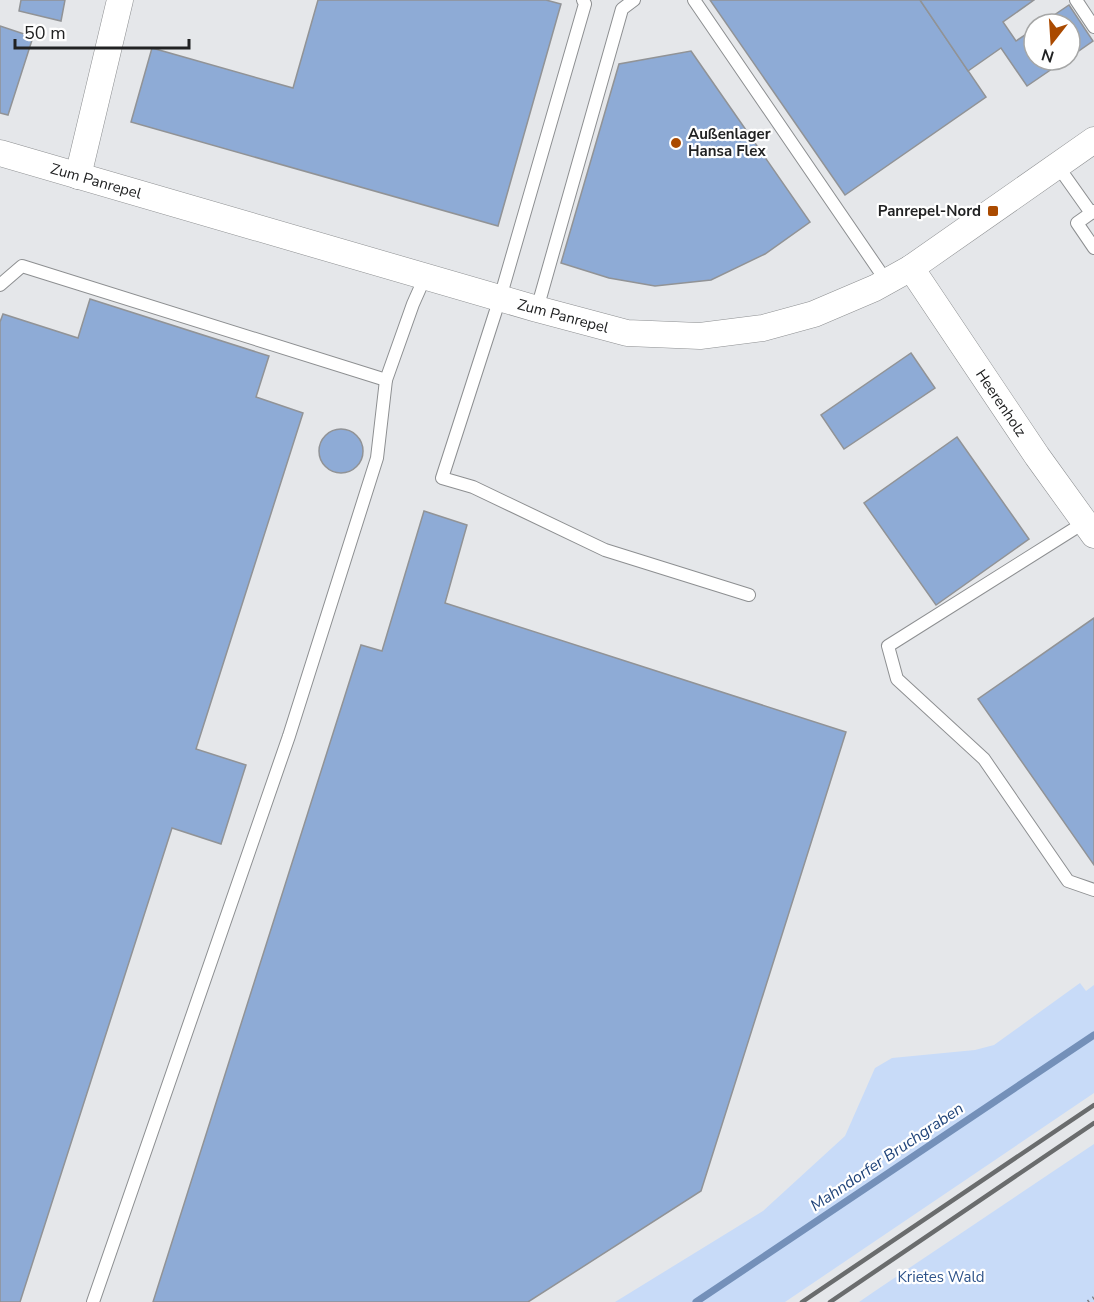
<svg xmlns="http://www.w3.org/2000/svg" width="1094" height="1302" viewBox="0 0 1094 1302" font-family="'Nunito Sans',sans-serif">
	<rect width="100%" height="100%" fill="#e5e7ea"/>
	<g fill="#c8dbf8">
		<polygon points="1080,983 1086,991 1094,985 1094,1093 785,1302 615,1302 763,1211 845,1136 875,1068 892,1058 975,1050 994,1045"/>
		<polygon points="1094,1144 1094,1302 859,1302 875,1291"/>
	</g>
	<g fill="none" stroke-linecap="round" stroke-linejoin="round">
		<polyline stroke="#7490b9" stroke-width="7" points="696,1302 1094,1035"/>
	</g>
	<g fill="#8eabd6" stroke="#919396" stroke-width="1.5">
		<polygon points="21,0 65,0 61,21 19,11"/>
		<polygon points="318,0 546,0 561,4 498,226 131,122 152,48 293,88"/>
		<polygon points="710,0 920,0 986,97 845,195"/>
		<polygon points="920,0 1034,0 1003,22 1016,41 1034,29 1034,60 1065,60 1027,86 1001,48 968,71"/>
		<polygon points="1069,5 1093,41 1070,57 1070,24 1041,24"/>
		<polygon points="0,26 33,37 8,115 0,113"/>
		<polygon points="691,51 810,222 765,254 711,280 655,286 609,278 561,263 619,64"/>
		<polygon points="90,299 269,356 256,397 303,413 196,749 246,765 221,844 172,828 20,1302 0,1302 0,322 3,314 78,338"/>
		<polygon points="911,353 935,388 844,449 821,415"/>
		<circle cx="341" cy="451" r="22"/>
		<polygon points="957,437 1029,539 936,605 864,503"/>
		<polygon points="424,511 467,525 445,603 846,732 701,1191 528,1302 153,1302 361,645 382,651"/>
		<polygon points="1094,618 1094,865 978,699"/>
	</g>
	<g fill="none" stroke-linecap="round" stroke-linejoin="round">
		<g stroke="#8d8f91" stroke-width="14">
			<g id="service">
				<polyline points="583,0 585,4 500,298 442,478 473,487 605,550 749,595"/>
				<polyline points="694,0 887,282"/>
				<polyline points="1076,0 1094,27"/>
				<polyline points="1057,165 1091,213"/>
				<polyline points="1094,211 1077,223 1094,248"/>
				<polyline points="0,285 22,266 386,380"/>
				<polyline points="537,309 622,9 634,0"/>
				<polyline points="1085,522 888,646 897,679 984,759 1068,881 1094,890"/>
				<polyline points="93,1302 289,736 377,458 386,380 413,304 425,277"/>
			</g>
		</g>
		<g stroke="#8d8f91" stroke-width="27">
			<g id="minor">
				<polyline points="0,153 537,309 627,333 700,336 763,328 814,314 875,288 911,268 1094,140"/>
				<polyline points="78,176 120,0"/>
				<polyline points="911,268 1037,456 1094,535"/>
			</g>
		</g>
		<polyline stroke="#7a7b7d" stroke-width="4" stroke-dasharray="1.5 4.5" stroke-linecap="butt" points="1088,1302 1094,1298"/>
		<use href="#service" stroke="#fff" stroke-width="12"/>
		<use href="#minor" stroke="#fff" stroke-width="26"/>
		<g stroke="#6a6c6d" stroke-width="4.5">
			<polyline points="802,1302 1094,1105"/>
			<polyline points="830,1302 1094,1123"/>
		</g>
	</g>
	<g fill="#aa4a00" stroke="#fff" stroke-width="2">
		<circle cx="676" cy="143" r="6"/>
		<rect x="987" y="205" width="12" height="12" rx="3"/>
	</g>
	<g text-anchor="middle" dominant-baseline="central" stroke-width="4.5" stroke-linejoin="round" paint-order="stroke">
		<g font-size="15" font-weight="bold" fill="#212223" stroke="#fff" text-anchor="start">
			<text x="688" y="134">Außenlager<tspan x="688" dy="17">Hansa Flex</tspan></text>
			<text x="981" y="211" text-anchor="end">Panrepel-Nord</text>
		</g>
		<g font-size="15" fill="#212223" stroke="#fff">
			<text transform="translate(96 181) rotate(16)">Zum Panrepel</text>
			<text transform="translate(563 316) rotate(15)">Zum Panrepel</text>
			<text transform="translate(1001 403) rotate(56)">Heerenholz</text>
		</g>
		<g font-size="15" fill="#2e538a" stroke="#fff">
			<text x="941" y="1277">Krietes Wald</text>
		</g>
		<g font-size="16" font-style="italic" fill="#1f4379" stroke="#fff">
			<text transform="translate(887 1157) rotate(-34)">Mahndorfer Bruchgraben</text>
		</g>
	</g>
	<g transform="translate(1052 42) rotate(197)"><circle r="28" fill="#ffffff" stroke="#a6a7a7" stroke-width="1.5"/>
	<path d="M0-4.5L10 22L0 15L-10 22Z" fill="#aa4a00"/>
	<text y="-9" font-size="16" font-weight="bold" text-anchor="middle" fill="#212223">N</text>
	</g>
	<path d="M15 39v9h174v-9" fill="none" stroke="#212223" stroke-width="3"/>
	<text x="24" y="39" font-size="18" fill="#212223" stroke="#ffffff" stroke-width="4.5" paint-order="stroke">50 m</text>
</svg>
